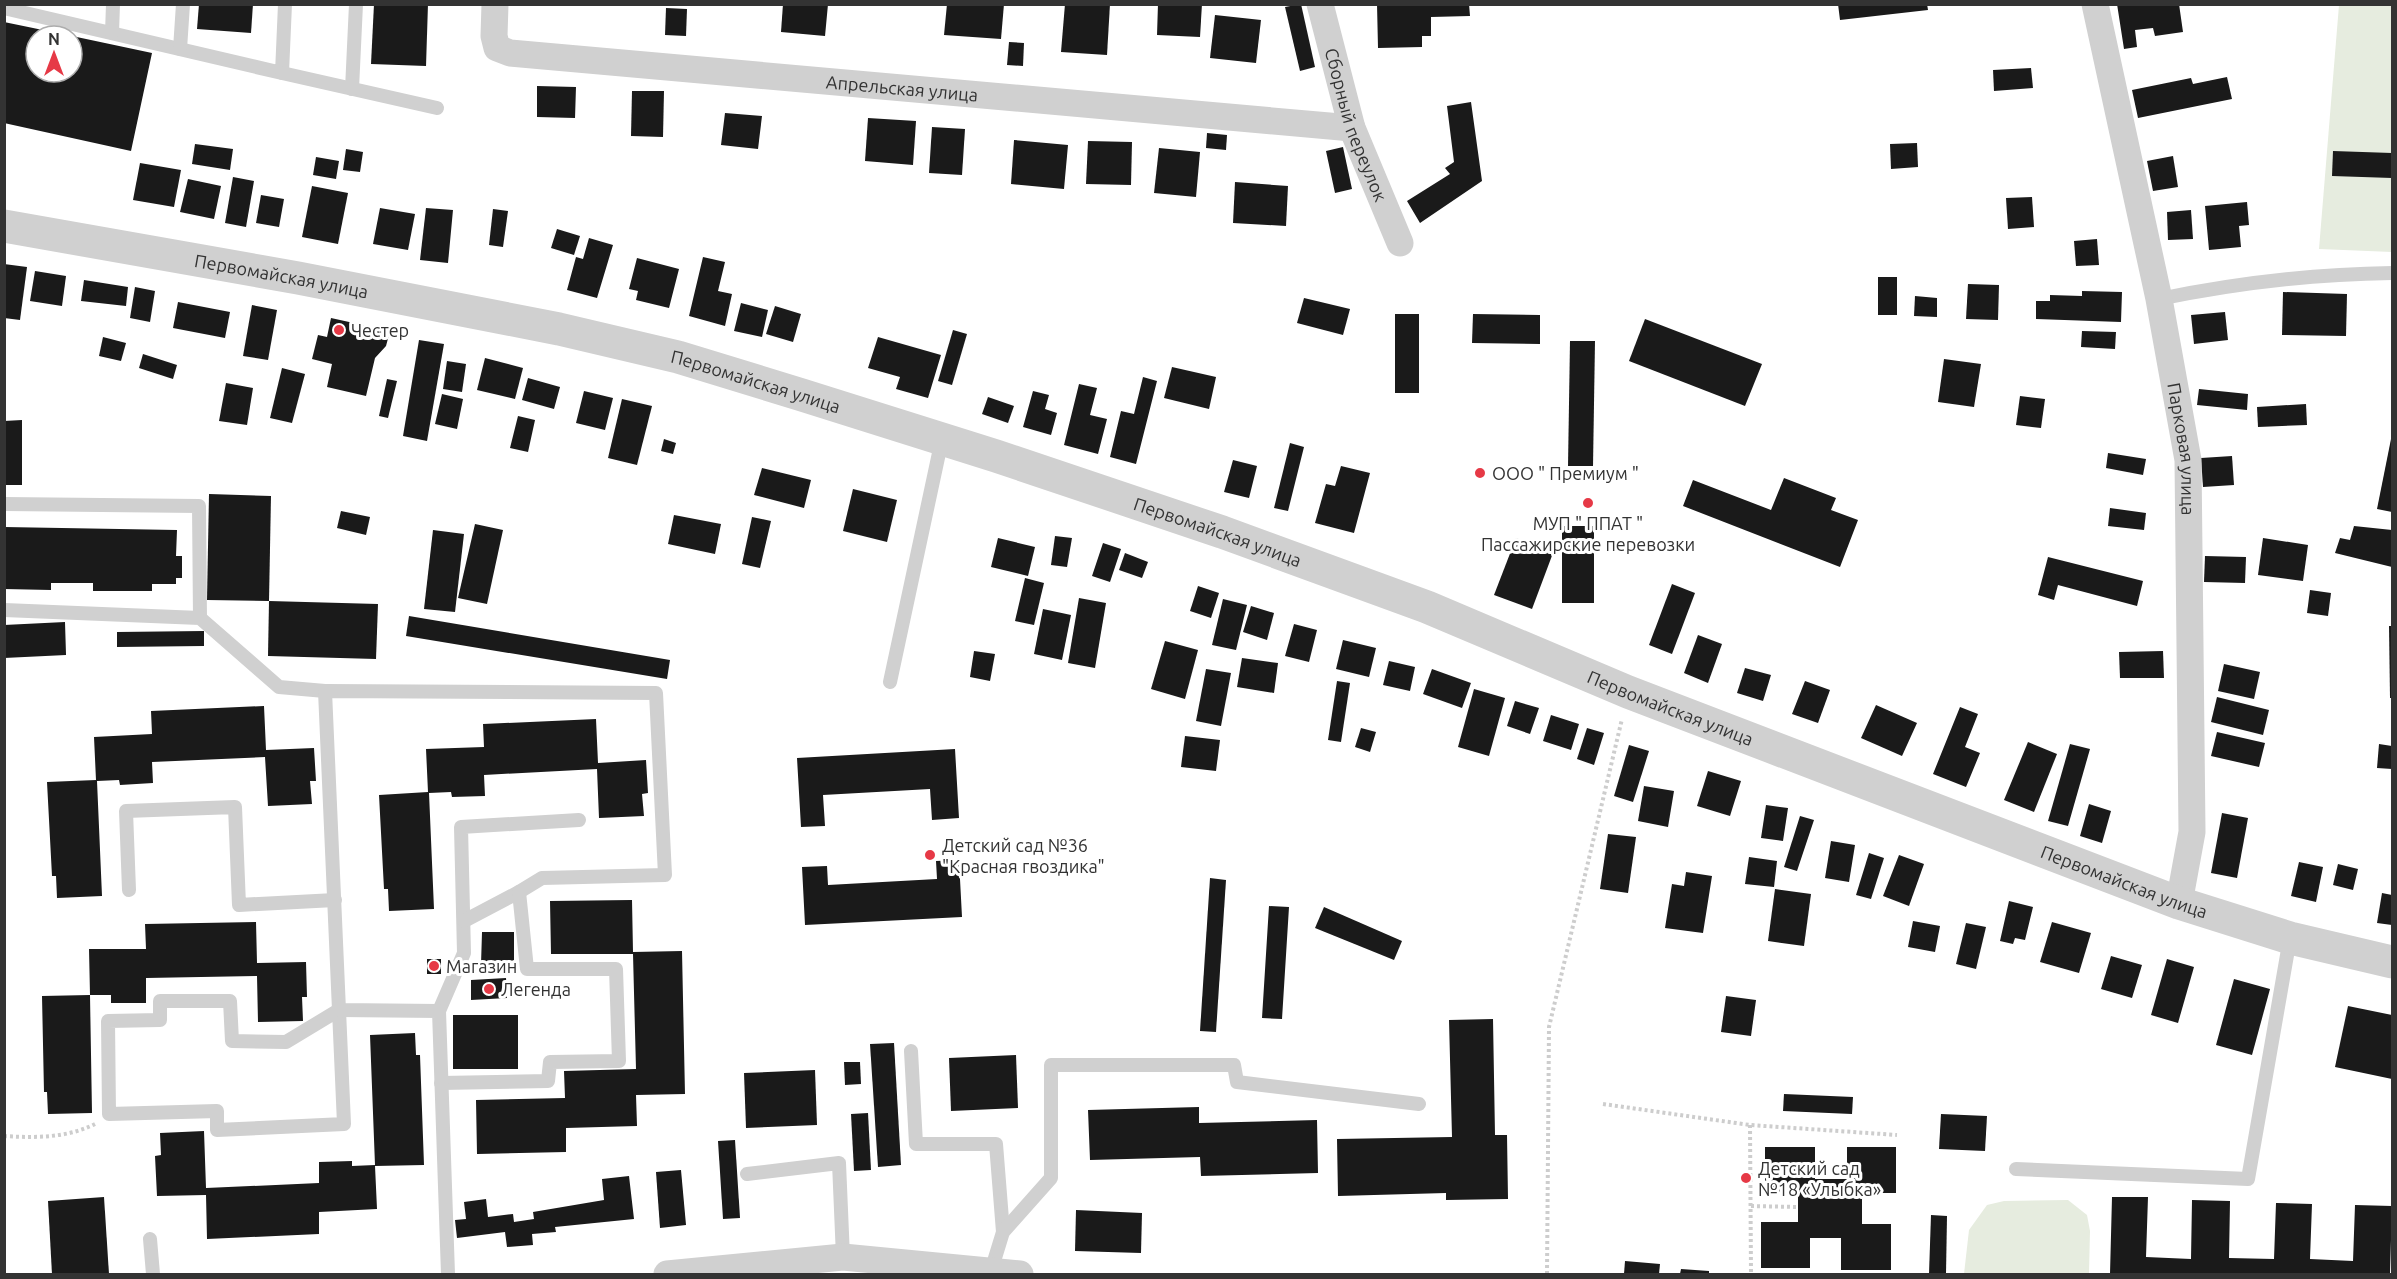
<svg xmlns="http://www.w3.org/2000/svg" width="2397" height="1279" viewBox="0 0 2397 1279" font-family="Ubuntu,sans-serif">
	<rect width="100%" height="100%" fill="#fff"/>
	<g fill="#e6ecdf">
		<polygon points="2339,5 2392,5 2392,252 2319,249"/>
		<polygon points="2068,1200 2087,1215 2090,1231 2089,1274 1964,1274 1969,1230 1987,1205 2004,1201"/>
	</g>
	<g fill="#1a1a1a">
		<polygon points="199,4 253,4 251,33 197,29"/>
		<polygon points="374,4 428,4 426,66 371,64"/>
		<polygon points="783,4 828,4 825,36 781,32"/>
		<polygon points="947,4 1004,4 1001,39 944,35"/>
		<polygon points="1065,4 1110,4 1107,55 1061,52"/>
		<polygon points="1158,4 1202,4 1200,37 1157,35"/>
		<polygon points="1301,4 1315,67 1300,71 1285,7"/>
		<polygon points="1377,4 1469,4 1470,16 1431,17 1431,36 1422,36 1422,47 1378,48"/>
		<polygon points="1838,4 1927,4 1928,10 1840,20"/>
		<polygon points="2117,4 2179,4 2183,32 2155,36 2153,28 2135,30 2137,47 2124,49"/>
		<polygon points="666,8 687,9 686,36 665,35"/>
		<polygon points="1215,15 1261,20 1256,63 1210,58"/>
		<polygon points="4,22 67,35 36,36 36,72 72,72 72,36 152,53 131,151 4,123"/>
		<polygon points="1009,42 1024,43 1023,66 1007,65"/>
		<polygon points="2031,68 2033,88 1994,91 1993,70"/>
		<polygon points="2227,77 2232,99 2138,118 2132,90 2191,78 2193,84"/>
		<polygon points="537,86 576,87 575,118 537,117"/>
		<polygon points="632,91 664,91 663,137 631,136"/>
		<polygon points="1471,102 1482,181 1420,223 1407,201 1450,174 1445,168 1454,162 1447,106"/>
		<polygon points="725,113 762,116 758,149 721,145"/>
		<polygon points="868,118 916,121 913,165 865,161"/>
		<polygon points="932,127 965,129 962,175 929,173"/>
		<polygon points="1207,133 1227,135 1226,150 1206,148"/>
		<polygon points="1014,140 1068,145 1064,189 1011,184"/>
		<polygon points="1088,141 1132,142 1131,185 1086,184"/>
		<polygon points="1917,143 1918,167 1891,169 1890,144"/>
		<polygon points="195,144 233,149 230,170 192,164"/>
		<polygon points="1343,147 1352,189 1335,193 1326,151"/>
		<polygon points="1159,148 1200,152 1196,197 1154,193"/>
		<polygon points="346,149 363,152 360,172 343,170"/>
		<polygon points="2333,151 2392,153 2392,178 2332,176"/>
		<polygon points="2173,156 2178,187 2153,191 2147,161"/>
		<polygon points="316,157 339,161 336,179 313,175"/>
		<polygon points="140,163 181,170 174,207 133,200"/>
		<polygon points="233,177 254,181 246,227 225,223"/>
		<polygon points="188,179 221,186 214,219 180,212"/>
		<polygon points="1235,182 1288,186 1286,226 1233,223"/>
		<polygon points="312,186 348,193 338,244 302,237"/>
		<polygon points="261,195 284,199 279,227 256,223"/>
		<polygon points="2032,197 2034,227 2008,229 2006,198"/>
		<polygon points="2247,202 2249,225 2239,226 2241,247 2209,250 2205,206"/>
		<polygon points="380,208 415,214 408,250 373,244"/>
		<polygon points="426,208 453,210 448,263 420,260"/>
		<polygon points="493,209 508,211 503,247 489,245"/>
		<polygon points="2191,210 2193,239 2168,240 2167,212"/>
		<polygon points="557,229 580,236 574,255 551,248"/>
		<polygon points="589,238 613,245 597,298 567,290 576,257 583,259"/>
		<polygon points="2097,239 2099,265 2076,266 2074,241"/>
		<polygon points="703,257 725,262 718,291 732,294 725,326 689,316"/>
		<polygon points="637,258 679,269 669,308 636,300 638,291 629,289"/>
		<polygon points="4,264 27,267 20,320 4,318"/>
		<polygon points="35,271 66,276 62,306 30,301"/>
		<rect x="1878" y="277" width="19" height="38"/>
		<polygon points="84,280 128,287 126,306 81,301"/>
		<polygon points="1968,284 1999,285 1998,320 1966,319"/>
		<polygon points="135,287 155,291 150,322 130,318"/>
		<polygon points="2082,291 2122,292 2121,322 2036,319 2036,301 2050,301 2050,295 2082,296"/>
		<polygon points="2283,292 2347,294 2346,336 2282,335"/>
		<polygon points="1915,296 1937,298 1937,317 1914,316"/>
		<polygon points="1304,298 1350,309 1343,335 1297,323"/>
		<polygon points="178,302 230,312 225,338 173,328"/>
		<polygon points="741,303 768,310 762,337 734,331"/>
		<polygon points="252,305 277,310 268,360 243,356"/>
		<polygon points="775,306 801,314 793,342 766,334"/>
		<polygon points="2225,312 2228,340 2194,344 2191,315"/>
		<rect x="1395" y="314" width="24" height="79"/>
		<polygon points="1473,314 1540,315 1540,344 1472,343"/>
		<polygon points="331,318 390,331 386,346 375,358 366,396 327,387 332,364 312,359 318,335 327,337"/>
		<polygon points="1645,319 1762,364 1745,406 1629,361"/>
		<polygon points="953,330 967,334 952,385 938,381"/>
		<polygon points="2082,331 2116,332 2115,349 2081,347"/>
		<polygon points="103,337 126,343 121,361 99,356"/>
		<polygon points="878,337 941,355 928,398 896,389 900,377 868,368"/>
		<polygon points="419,340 444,344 427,441 403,436"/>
		<polygon points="1570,341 1595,341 1593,466 1568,466"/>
		<polygon points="143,354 177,365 173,379 139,368"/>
		<polygon points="485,358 523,368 515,399 477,390"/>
		<polygon points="1944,359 1981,364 1974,407 1938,402"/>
		<polygon points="447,361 466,364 462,392 443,389"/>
		<polygon points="1172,367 1216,377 1209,409 1164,398"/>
		<polygon points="282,368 305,374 292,423 270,418"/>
		<polygon points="1143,377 1157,381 1136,464 1110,457 1121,411 1134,414"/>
		<polygon points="528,378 560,387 554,409 522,400"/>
		<polygon points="387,379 397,381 388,418 379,416"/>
		<polygon points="226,383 253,388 247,425 219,421"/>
		<polygon points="1079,384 1097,388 1090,415 1107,419 1098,454 1064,445"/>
		<polygon points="2199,389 2248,394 2247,410 2197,405"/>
		<polygon points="584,391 613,398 605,430 576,423"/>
		<polygon points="1033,391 1049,395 1045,409 1057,413 1051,435 1023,427"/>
		<polygon points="442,394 463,399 457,429 435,424"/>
		<polygon points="2020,396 2045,399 2041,428 2016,425"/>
		<polygon points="988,397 1014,406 1008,423 982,414"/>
		<polygon points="622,399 652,406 637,465 608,458"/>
		<polygon points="2306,404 2307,425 2258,427 2257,407"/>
		<polygon points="518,416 535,420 528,452 510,448"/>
		<polygon points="22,420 22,485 4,485 4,421"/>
		<polygon points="664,439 676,443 673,454 661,451"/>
		<polygon points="2391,439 2392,439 2392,512 2377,509"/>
		<polygon points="1290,443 1304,447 1288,511 1274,508"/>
		<polygon points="2108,453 2146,459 2143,475 2106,468"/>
		<polygon points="2232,456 2234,485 2203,487 2201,458"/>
		<polygon points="1233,460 1257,466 1249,498 1224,492"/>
		<polygon points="1341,466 1370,473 1354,533 1315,523 1326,484 1335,486"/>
		<polygon points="762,468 811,480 804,508 754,495"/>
		<polygon points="1784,478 1836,498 1831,510 1858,520 1840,567 1683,506 1693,480 1771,510"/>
		<polygon points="853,489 897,500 887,542 843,531"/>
		<polygon points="209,494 271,496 269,601 207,600"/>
		<polygon points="2110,508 2146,513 2144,530 2108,526"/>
		<polygon points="341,511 370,517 366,535 337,528"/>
		<polygon points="674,515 721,524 715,554 668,544"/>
		<polygon points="752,517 771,521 760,568 742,564"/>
		<polygon points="475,524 503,530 487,604 458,598"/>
		<rect x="1562" y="526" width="32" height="77"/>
		<polygon points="2354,526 2392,530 2392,567 2335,553 2340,538 2350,540"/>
		<polygon points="4,527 177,530 176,556 182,556 182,578 176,578 176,584 152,584 152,591 93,591 93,583 51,583 51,590 4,589"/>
		<polygon points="433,530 464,534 455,612 424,609"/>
		<polygon points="1055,536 1072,538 1067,567 1051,565"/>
		<polygon points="998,538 1035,547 1028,576 991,567"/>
		<polygon points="1516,538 1553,553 1532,609 1494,595"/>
		<polygon points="2263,538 2308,545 2303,581 2258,575"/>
		<polygon points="1103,543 1121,549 1110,582 1092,576"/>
		<polygon points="1125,553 1148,562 1142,578 1119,570"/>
		<polygon points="2205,556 2246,557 2245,583 2204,582"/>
		<polygon points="2048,557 2143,581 2137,606 2058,585 2054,600 2038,595"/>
		<polygon points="1025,578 1044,583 1034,625 1015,621"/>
		<polygon points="1672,584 1695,593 1672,654 1649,645"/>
		<polygon points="1198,586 1219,593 1211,618 1190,611"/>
		<polygon points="2310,590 2331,593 2328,616 2307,613"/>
		<polygon points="1079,598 1106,603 1095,668 1068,663"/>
		<polygon points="1223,599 1247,605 1236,650 1212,645"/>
		<polygon points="269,601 378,604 376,659 268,656"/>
		<polygon points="1251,606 1274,613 1267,640 1243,632"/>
		<polygon points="1043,609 1071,615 1062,660 1034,654"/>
		<polygon points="409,616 670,660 667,679 406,636"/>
		<polygon points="65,622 66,655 4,658 4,625"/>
		<polygon points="1294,624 1317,630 1309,662 1285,656"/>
		<polygon points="2389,626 2392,626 2392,698 2390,698"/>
		<polygon points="204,631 204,646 117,647 117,632"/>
		<polygon points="1698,635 1722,644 1708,683 1684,673"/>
		<polygon points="1343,640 1376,648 1369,677 1336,669"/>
		<polygon points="1165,641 1198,650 1185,699 1151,689"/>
		<polygon points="974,651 995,654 990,681 970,677"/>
		<polygon points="2163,651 2164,678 2120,678 2119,652"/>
		<polygon points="1242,658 1278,663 1274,693 1237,687"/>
		<polygon points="1389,661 1415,667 1410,691 1383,685"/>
		<polygon points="2224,664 2260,672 2254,699 2218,691"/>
		<polygon points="1745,668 1771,675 1763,701 1737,693"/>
		<polygon points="1206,669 1231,673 1221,726 1196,721"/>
		<polygon points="1432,669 1471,683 1462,708 1423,694"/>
		<polygon points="1337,681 1350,683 1341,742 1328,740"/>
		<polygon points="1805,681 1830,690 1818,723 1792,714"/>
		<polygon points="1474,689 1505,698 1489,756 1458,747"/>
		<polygon points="2217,697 2269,710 2263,735 2211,722"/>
		<polygon points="1515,701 1539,708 1530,734 1507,726"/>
		<polygon points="1876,705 1917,723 1902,756 1861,738"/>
		<polygon points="264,706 266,750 314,748 316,781 310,781 312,804 268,806 265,757 152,762 153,783 120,785 119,780 97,781 102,896 57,898 56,876 52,876 47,782 96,780 94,737 152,734 151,711"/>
		<polygon points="1960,707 1978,714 1965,747 1980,753 1966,787 1933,774"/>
		<polygon points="1551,715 1579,724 1571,750 1543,741"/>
		<polygon points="596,719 598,763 646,760 648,793 642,794 644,816 599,818 597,769 484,775 485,796 452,797 451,792 429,793 434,909 389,911 388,889 384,889 379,795 428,792 426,749 484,747 483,724"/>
		<polygon points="1361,728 1376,732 1370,752 1355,747"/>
		<polygon points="1587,728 1604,733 1594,765 1577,759"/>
		<polygon points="2217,732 2265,743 2259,767 2211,756"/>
		<polygon points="1185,736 1220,740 1216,771 1181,767"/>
		<polygon points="2028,742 2057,754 2034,812 2004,800"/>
		<polygon points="2070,744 2090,749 2068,826 2048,821"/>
		<polygon points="2379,744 2392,746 2392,769 2377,768"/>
		<polygon points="1629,745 1649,751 1633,802 1614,796"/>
		<polygon points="955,749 959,818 932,820 930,789 823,795 825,826 801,827 797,758"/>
		<polygon points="1708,771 1741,781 1730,816 1697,806"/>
		<polygon points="1644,786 1674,791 1668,827 1638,821"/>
		<polygon points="2089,804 2111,811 2102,843 2080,836"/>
		<polygon points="1766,805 1788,808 1783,841 1761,838"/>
		<polygon points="2222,813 2248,818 2237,878 2211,873"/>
		<polygon points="1800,816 1814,820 1797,871 1784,867"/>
		<polygon points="1608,834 1636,837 1628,893 1600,889"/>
		<polygon points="1831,841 1855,845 1849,882 1825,878"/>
		<polygon points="1869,853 1884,858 1871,899 1856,895"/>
		<polygon points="1899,855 1924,864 1909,906 1883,896"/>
		<polygon points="1749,857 1777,861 1774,887 1745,884"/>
		<polygon points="959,860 962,917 805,925 802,867 827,866 828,885 937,879 936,861"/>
		<polygon points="2299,862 2323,867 2316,902 2291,896"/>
		<polygon points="2338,864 2358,869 2353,890 2333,885"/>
		<polygon points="1686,872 1712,876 1703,933 1665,928 1672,884 1684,886"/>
		<polygon points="1210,878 1226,880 1216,1032 1200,1031"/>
		<polygon points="1775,889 1811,894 1804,946 1768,941"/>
		<polygon points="2382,893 2392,895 2392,925 2377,923"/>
		<polygon points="632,900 633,952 682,951 685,1094 636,1095 637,1126 566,1128 566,1152 477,1154 476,1100 565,1098 564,1071 636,1069 633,954 551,954 550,901"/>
		<polygon points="2009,901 2033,907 2025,940 2015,938 2013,944 2000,941"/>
		<polygon points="1269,906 1289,907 1282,1019 1262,1018"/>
		<polygon points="1324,907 1402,941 1394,960 1315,928"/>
		<polygon points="1913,921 1940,926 1935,952 1908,947"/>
		<polygon points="256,922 257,963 306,962 307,997 302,997 303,1021 258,1022 257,976 146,978 146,1003 111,1003 111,995 90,995 92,1113 48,1114 47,1092 44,1092 42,996 90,995 89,949 146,949 145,924"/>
		<polygon points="2052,922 2091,933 2079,973 2040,962"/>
		<polygon points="1966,923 1986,927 1976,969 1956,964"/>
		<polygon points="482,932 514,932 514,965 481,965"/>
		<polygon points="2111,956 2142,965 2132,998 2101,989"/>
		<rect x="427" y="959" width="14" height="15"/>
		<polygon points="2167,959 2194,967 2178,1023 2151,1015"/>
		<polygon points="506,978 507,998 471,1000 471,980"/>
		<polygon points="2234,979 2270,989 2252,1055 2216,1045"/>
		<polygon points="1726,996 1756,1000 1751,1036 1721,1032"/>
		<polygon points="2348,1006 2392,1015 2392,1079 2335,1067"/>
		<rect x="453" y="1015" width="65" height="54"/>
		<polygon points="1493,1019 1495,1135 1507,1135 1508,1199 1446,1200 1446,1193 1338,1196 1337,1139 1452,1137 1449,1020"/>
		<polygon points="415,1033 416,1055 420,1055 424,1165 375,1166 377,1209 319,1212 319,1234 207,1239 206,1195 157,1196 155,1156 161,1155 160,1133 204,1131 206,1188 319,1183 319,1162 352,1161 352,1166 375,1165 370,1035"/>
		<polygon points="894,1043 901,1165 878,1167 870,1044"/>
		<polygon points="1016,1055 1018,1108 951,1111 949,1058"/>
		<polygon points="844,1062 860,1062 861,1084 845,1085"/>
		<polygon points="815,1070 817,1125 746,1128 744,1073"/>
		<polygon points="1784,1094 1853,1097 1852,1114 1783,1111"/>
		<polygon points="1199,1107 1199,1123 1317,1120 1318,1173 1201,1176 1200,1157 1090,1160 1088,1110"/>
		<polygon points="868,1113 871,1170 854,1171 851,1114"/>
		<polygon points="1941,1114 1987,1116 1985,1151 1939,1149"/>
		<polygon points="735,1140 740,1218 723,1219 718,1141"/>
		<polygon points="1765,1147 1815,1147 1815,1179 1847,1179 1847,1147 1896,1147 1896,1193 1862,1193 1862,1224 1891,1224 1891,1270 1841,1270 1841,1238 1810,1238 1810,1268 1761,1268 1761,1222 1798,1222 1798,1192 1765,1192"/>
		<polygon points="681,1170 686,1225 660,1228 656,1172"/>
		<polygon points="629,1176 634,1219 555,1227 556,1232 532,1234 533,1245 507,1247 505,1232 457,1238 455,1220 466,1219 464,1202 486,1199 488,1217 513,1214 514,1222 534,1219 533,1212 604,1200 602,1179"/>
		<polygon points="104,1197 109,1274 52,1274 48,1201"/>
		<polygon points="2112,1197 2148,1197 2146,1257 2191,1259 2192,1200 2230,1201 2229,1258 2274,1259 2276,1203 2312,1204 2310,1259 2353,1261 2355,1205 2392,1206 2390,1274 2110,1274"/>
		<polygon points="1076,1210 1142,1213 1141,1253 1075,1251"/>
		<polygon points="1931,1215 1947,1216 1946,1274 1929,1274"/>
		<polygon points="1625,1261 1660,1264 1659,1274 1624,1274"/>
		<polygon points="1681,1269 1709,1271 1709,1274 1680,1274"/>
	</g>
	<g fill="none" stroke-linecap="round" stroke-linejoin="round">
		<g stroke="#cdcdcd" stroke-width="4" stroke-dasharray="3 3" stroke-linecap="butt">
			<polyline points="1603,1104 1750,1125 1897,1135"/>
			<polyline points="1750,1125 1751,1274"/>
			<path d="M4 1136C35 1138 67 1138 95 1124"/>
			<polyline points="1751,1206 1798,1207"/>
			<polyline points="1547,1274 1549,1027 1622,719"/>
		</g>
		<g stroke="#d0d0d0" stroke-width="14">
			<polyline points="5,4 8,9 282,73 285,4"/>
			<polyline points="112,33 113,4"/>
			<polyline points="180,49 183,4"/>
			<polyline points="282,73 437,108"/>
			<polyline points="352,89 356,4"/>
			<path d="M2159 299C2237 283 2313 274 2392 273"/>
			<polyline points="4,504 199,506 200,618"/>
			<polyline points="4,610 200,618 279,687 325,691"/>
			<polyline points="890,682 942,439"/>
			<polyline points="129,890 126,811 235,807 239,905 335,900"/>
			<polygon points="160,1001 230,1001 232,1041 286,1042 339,1010 344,1124 217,1130 217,1111 109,1114 108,1021 160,1020"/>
			<polyline points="439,1011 464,953 461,827 579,820"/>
			<polyline points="911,1051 916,1144 996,1144 1003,1232"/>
			<polyline points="441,1083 548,1081 550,1062 619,1061 616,969 527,969 519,892 464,921"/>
			<polyline points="2016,1169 2248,1179 2290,938"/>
			<polyline points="747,1174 839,1163 843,1257"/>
			<polyline points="150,1239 153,1274"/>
			<polyline points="991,1271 1003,1232 1051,1178 1051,1065 1234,1065 1237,1082 1419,1104"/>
			<polyline points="448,1274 439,1011 339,1010 325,691 656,693 665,875 542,878 519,892"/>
		</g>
		<g stroke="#d0d0d0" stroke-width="27">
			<path id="s1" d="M495 4 494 36 497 48 510 53 1352 128"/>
			<path id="s2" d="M1320 4 1352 128 1400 243"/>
			<path id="s3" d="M2095 4 2159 299 2188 460 2192 832 2179 903"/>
			<polyline points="667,1274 843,1257 1020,1274"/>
		</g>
		<path stroke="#d0d0d0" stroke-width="33" id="s4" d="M4 226 298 278 559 329 678 357 802 395 996 456 1222 532 1427 607 1628 692 2179 903 2290 938 2392 962"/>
	</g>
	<g fill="#e63946" stroke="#fff" stroke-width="2">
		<circle cx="339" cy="330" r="6"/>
		<circle cx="1480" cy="473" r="6"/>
		<circle cx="1588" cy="503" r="6"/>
		<circle cx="930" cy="855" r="6"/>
		<circle cx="434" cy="966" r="6"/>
		<circle cx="489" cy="989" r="6"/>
		<circle cx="1746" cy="1178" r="6"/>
	</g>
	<g text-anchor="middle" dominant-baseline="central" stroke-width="6" stroke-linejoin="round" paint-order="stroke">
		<g font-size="18" fill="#333" stroke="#fff">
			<text stroke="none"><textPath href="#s1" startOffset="452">Апрельская улица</textPath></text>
			<text stroke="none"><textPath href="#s2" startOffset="126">Сборный переулок</textPath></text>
			<text stroke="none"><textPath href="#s4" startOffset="282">Первомайская улица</textPath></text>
			<text stroke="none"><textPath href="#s4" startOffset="768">Первомайская улица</textPath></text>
			<text stroke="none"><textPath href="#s3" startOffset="454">Парковая улица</textPath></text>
			<text stroke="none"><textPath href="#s4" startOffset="1254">Первомайская улица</textPath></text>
			<text stroke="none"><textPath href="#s4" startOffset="1740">Первомайская улица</textPath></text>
			<text stroke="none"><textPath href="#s4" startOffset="2226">Первомайская улица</textPath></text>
		</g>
		<g font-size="18" fill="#333" stroke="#fff" text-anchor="start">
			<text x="351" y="330">Честер</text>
			<text x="1492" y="473">ООО " Премиум "</text>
			<text x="1588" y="523" text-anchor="middle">МУП " ППАТ "<tspan x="1588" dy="21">Пассажирские перевозки</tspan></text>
			<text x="942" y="845">Детский сад №36<tspan x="942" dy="21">"Красная гвоздика"</tspan></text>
			<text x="446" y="966">Магазин</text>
			<text x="501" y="989">Легенда</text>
			<text x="1758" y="1168">Детский сад<tspan x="1758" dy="21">№18 «Улыбка»</tspan></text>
		</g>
	</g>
	<rect width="2397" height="1279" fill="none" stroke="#333333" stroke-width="12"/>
	<g transform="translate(54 54)"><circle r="28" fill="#ffffff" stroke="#adadad" stroke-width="1.5"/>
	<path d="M0-4.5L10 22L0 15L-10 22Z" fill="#e63946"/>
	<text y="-9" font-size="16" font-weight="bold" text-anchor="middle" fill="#333333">N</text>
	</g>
</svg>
